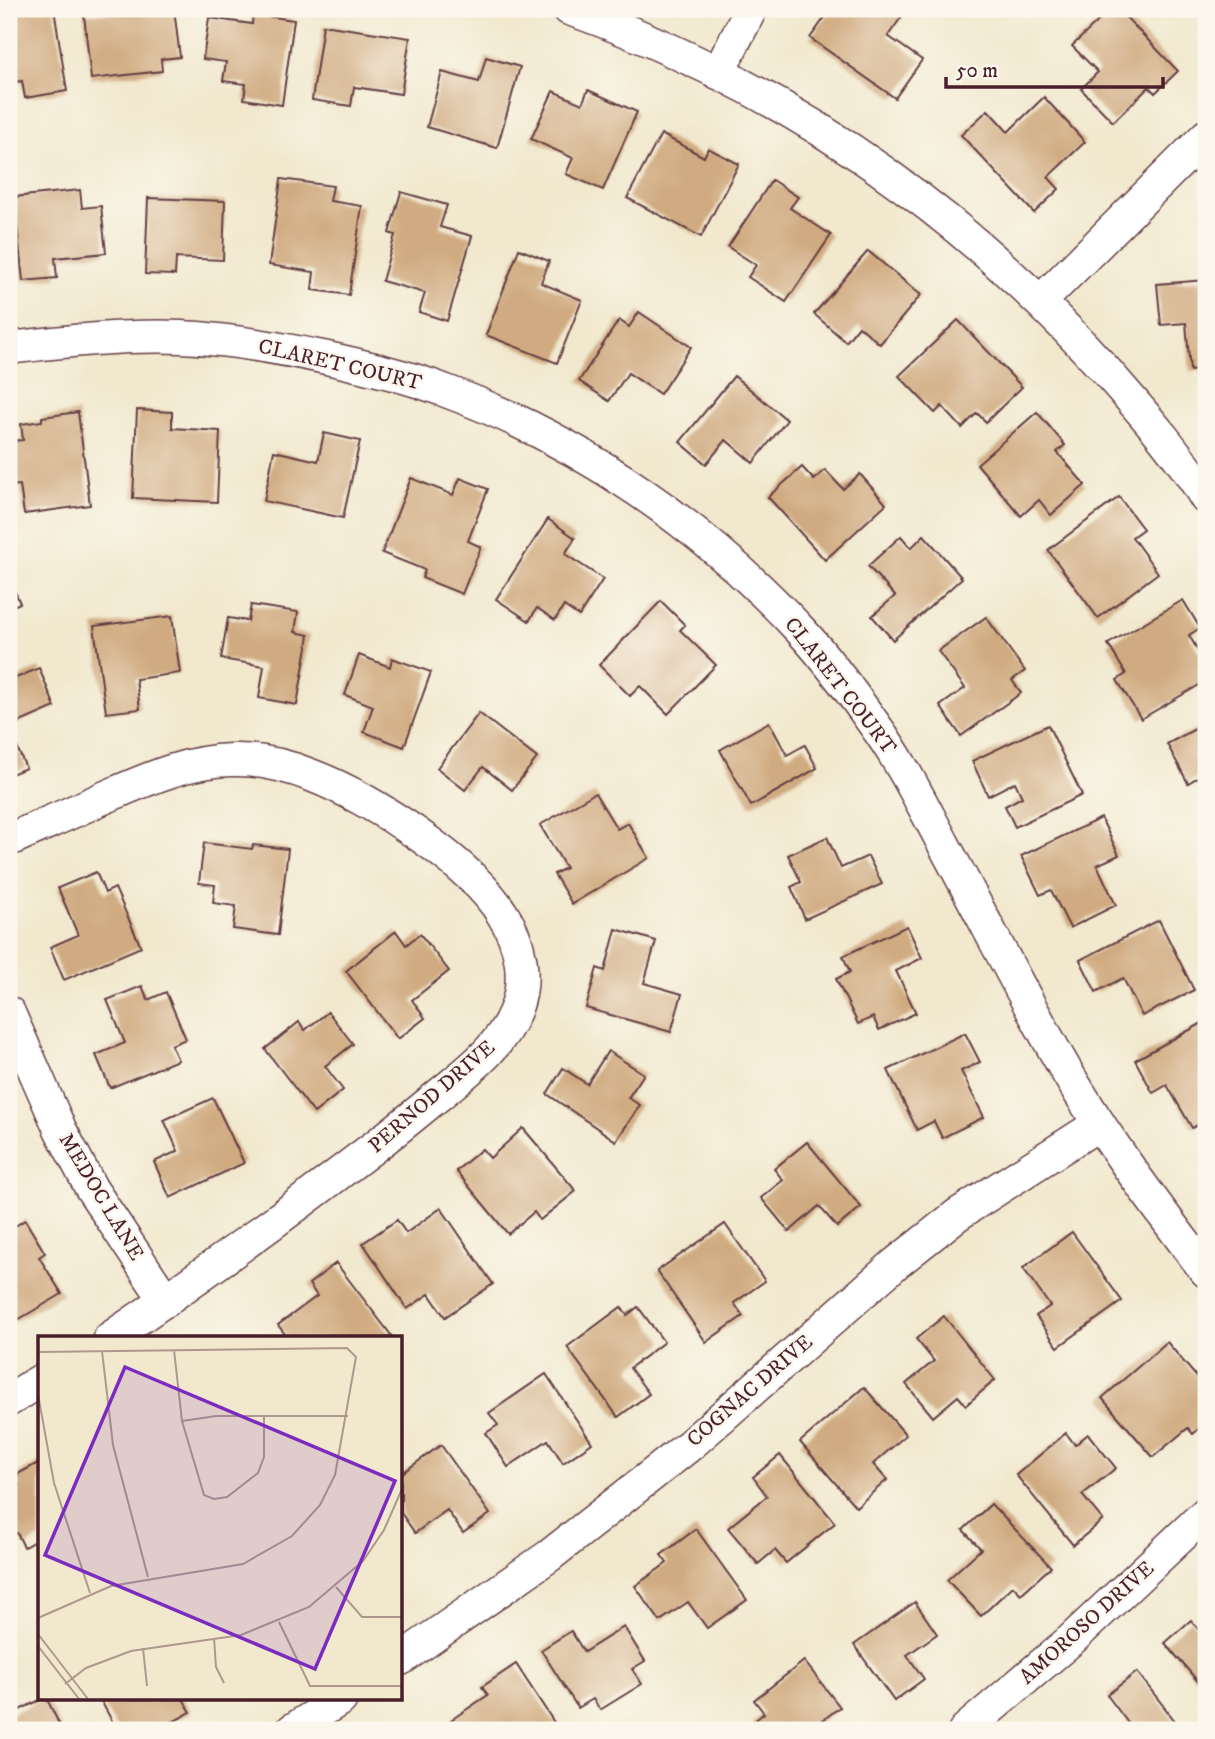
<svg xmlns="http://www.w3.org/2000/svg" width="1215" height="1739" viewBox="0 0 1215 1739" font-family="'IM FELL DW Pica',serif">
	<rect width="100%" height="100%" fill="#fbf7ec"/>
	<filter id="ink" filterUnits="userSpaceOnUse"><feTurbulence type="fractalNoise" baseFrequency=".0143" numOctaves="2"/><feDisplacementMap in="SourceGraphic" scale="14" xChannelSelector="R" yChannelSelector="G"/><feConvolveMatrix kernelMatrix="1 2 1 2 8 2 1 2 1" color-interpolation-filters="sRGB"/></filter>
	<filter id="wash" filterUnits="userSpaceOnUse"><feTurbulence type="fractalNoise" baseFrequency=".00686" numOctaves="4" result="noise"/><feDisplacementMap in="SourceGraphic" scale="28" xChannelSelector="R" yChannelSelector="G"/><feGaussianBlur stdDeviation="1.57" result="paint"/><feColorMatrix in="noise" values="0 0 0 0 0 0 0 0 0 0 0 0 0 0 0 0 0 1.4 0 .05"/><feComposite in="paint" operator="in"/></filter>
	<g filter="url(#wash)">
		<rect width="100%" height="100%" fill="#f1e8ce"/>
		<g id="blocks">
			<g fill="#d0ab81">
				<polygon points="42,9 54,9 67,91 25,98 22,81 9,83 9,18 12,17 11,14"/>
				<polygon points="141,9 174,9 180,57 161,59 162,71 91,79 84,15"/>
				<polygon points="831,9 907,9 888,36 922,60 895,98 810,38"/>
				<polygon points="1111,9 1118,9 1178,71 1155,93 1149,87 1113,122 1081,89 1098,72 1072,46"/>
				<polygon points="253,14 294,20 282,105 244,99 246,84 223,81 226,62 203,59 209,18 252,24"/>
				<polygon points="323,25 410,38 401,94 354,87 351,106 312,100"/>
				<polygon points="486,57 520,67 497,148 427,127 442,72 479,82"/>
				<polygon points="588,90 637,112 603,190 566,174 573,158 531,139 553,91 582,104"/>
				<polygon points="1044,97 1085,142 1048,177 1059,189 1034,213 961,135 988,110 1008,132"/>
				<polygon points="661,134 704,157 708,148 739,164 701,237 627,198"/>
				<polygon points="281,179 333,186 330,201 362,206 349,295 312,290 314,272 269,265"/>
				<polygon points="772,180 798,197 790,208 831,235 786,302 748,277 756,265 728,247"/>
				<polygon points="80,190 82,208 101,206 106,253 55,258 57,278 23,281 14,197"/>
				<polygon points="401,192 447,205 440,227 472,236 447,321 419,312 425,293 382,281 395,235 389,233"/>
				<polygon points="148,198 225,201 223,260 176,258 175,275 145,274"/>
				<polygon points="519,249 549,261 541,283 582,300 557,363 486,335"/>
				<polygon points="868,251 921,295 880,344 859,326 846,342 814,314"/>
				<polygon points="1206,280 1206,369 1190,371 1186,323 1161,325 1157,284"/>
				<polygon points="639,312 691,347 660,394 628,373 609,401 579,381 619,320 629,327"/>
				<polygon points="958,320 1022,387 986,422 977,413 962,428 942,406 935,413 899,376"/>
				<polygon points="734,376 787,420 753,463 726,440 706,464 680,442"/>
				<polygon points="137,410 172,412 172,428 220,431 217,502 133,498"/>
				<polygon points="78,412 90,505 24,514 20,485 9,486 9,441 23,440 21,424 42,421 42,417"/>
				<polygon points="1037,412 1065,445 1057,452 1085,485 1051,515 1039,500 1021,516 977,464"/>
				<polygon points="324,433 360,441 343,518 264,501 274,451 318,461"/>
				<polygon points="802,467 814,480 825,470 843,489 860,474 886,504 825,560 768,497"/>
				<polygon points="411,478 453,495 460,478 488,489 468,541 481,547 462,594 422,578 425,570 382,553"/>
				<polygon points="1119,497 1143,529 1132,537 1158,573 1098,618 1048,550"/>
				<polygon points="548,519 575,538 565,554 603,579 579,616 564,606 555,620 537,608 529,621 496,599"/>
				<polygon points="924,535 962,578 893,640 872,616 895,596 868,566 901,536 911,548"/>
				<polygon points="9,578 20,603 9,608"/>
				<polygon points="1183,600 1200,628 1189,635 1206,665 1206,681 1141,719 1117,680 1126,674 1108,644"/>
				<polygon points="661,601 685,625 680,630 716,665 668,714 640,686 630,696 599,665"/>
				<polygon points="251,605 298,612 295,632 309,635 297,705 259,698 264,666 221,659 228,618 248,621"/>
				<polygon points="172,616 180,673 136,679 140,709 106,713 94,626"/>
				<polygon points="986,617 1025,671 1012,680 1021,693 961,736 940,706 965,688 938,651"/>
				<polygon points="359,655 390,667 392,658 431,672 404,747 364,732 373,706 345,695"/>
				<polygon points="39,668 55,707 9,727 9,681"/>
				<polygon points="479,713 537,758 512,790 483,767 465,790 437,768"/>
				<polygon points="769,722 787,755 805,745 817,768 751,806 720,750"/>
				<polygon points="1206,723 1206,788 1200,776 1188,783 1167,744"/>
				<polygon points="1048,725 1082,795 1015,827 1005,806 1022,797 1015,782 988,796 972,761"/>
				<polygon points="9,729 26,768 9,775"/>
				<polygon points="595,793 617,829 628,823 649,858 572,904 554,874 566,868 540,825"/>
				<polygon points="1101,818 1119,855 1097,865 1116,905 1070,928 1051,890 1040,895 1021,856"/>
				<polygon points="827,837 841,868 868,856 882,884 805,919 791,887 801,882 788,855"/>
				<polygon points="204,843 252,849 253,845 288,849 278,935 233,929 236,906 213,903 215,885 199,883"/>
				<polygon points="96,872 105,893 115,888 141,947 64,980 50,947 78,935 58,888"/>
				<polygon points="1159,920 1194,990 1142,1016 1123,978 1096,992 1080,960"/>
				<polygon points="907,926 922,958 896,971 916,1013 879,1030 873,1017 858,1024 836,979 850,972 843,956"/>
				<polygon points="616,929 656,941 644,983 682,994 671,1032 586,1008 597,968 605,971"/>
				<polygon points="396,931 406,945 420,934 449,971 412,1000 425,1018 398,1039 346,971"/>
				<polygon points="142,986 148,1000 166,992 186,1039 171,1045 178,1060 110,1088 96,1055 125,1043 107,1000"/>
				<polygon points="328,1012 353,1044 325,1066 343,1090 314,1113 265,1049 299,1022 305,1030"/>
				<polygon points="1206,1021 1206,1065 1202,1068 1206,1076 1206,1120 1192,1128 1167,1085 1153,1093 1135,1060"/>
				<polygon points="965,1033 980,1062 961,1071 984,1117 942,1138 934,1121 917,1130 888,1070"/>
				<polygon points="608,1051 644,1074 628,1098 640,1105 616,1141 547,1094 563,1068 587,1084"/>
				<polygon points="213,1098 244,1163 170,1198 154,1162 178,1151 164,1120"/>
				<polygon points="523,1128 576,1191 540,1220 534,1212 508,1234 456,1171 482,1149 490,1158"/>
				<polygon points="807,1142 861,1207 837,1227 819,1206 789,1232 761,1198 783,1180 774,1169"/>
				<polygon points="441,1208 493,1284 445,1317 429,1294 407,1309 363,1243 397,1220 406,1233"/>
				<polygon points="25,1220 45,1253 39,1257 62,1294 9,1325 9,1230"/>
				<polygon points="725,1224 765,1281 734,1303 743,1316 706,1342 657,1271"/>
				<polygon points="1072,1232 1122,1301 1058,1347 1036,1316 1050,1306 1023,1268"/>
				<polygon points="336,1263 391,1335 387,1338 288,1338 278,1325 317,1296 309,1284"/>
				<polygon points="621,1307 627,1315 638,1307 664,1342 630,1368 649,1394 618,1417 567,1347"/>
				<polygon points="944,1316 995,1380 966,1405 958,1396 933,1417 906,1384 934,1361 916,1339"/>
				<polygon points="1167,1342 1206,1388 1206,1422 1193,1434 1188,1428 1153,1457 1102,1398"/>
				<polygon points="546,1374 592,1443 563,1463 548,1440 508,1467 486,1433 498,1425 489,1413"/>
				<polygon points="864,1387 906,1435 873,1464 887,1480 856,1507 800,1442"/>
				<polygon points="1066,1433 1075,1445 1088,1434 1116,1468 1082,1495 1103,1520 1073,1545 1016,1475"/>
				<polygon points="441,1445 490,1514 463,1533 447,1510 415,1533 401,1513 401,1474"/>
				<polygon points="780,1455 835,1523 786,1563 775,1550 758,1564 728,1528 767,1496 753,1477"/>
				<polygon points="40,1462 40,1538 24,1547 17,1533 9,1538 9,1492 19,1486 14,1476"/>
				<polygon points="991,1504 1051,1567 1021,1594 1013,1586 981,1616 947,1580 981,1549 963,1530"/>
				<polygon points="696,1529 747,1600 707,1628 688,1602 660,1621 635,1586 667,1563 661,1555"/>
				<polygon points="915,1602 937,1634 907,1655 924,1679 894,1701 854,1645"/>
				<polygon points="1191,1620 1206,1639 1206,1691 1165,1643"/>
				<polygon points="624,1627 645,1661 632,1669 642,1684 600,1710 593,1699 578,1708 541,1650 571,1631 584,1652"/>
				<polygon points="804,1661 840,1707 810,1730 758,1730 752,1723 764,1713 754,1700"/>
				<polygon points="516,1664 559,1730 457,1730 451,1720 488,1695 482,1687"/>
				<polygon points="1137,1672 1182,1730 1119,1730 1128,1723 1107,1695"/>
				<polygon points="42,1699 47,1699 62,1730 13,1730 9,1715"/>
				<polygon points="100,1699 183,1699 191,1712 158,1730 117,1730"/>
			</g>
		</g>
	</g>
	<g filter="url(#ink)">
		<use href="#blocks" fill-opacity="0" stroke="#633d43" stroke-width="2"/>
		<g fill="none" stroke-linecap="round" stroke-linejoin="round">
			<g stroke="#633d43" stroke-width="35">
				<g id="street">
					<path d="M569 9C620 26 667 48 715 71 867 147 995 247 1108 373 1142 412 1180 454 1206 498"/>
					<polyline points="718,73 751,9"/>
					<polyline points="1041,301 1206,136"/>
					<path d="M9 348C66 341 123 335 181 337 230 339 279 348 327 358 367 367 407 376 446 391 582 441 705 527 803 633 829 661 852 693 874 724 901 761 922 804 944 845 982 915 1018 986 1057 1055 1100 1131 1153 1202 1206 1271"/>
					<path d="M9 840C40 826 71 813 101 799 143 781 185 761 231 760 258 759 288 766 313 776 370 798 471 862 503 915 521 943 528 979 515 1011 501 1047 469 1070 440 1094 417 1113 394 1132 370 1150 285 1215 199 1278 110 1338"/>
					<polyline points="9,1013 60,1129 91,1188 166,1301"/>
					<polyline points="9,1400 40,1381"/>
					<polyline points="401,1659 549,1556 690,1445 895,1264 957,1215 1099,1124"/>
					<polyline points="292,1730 341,1699"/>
					<polyline points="965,1730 1071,1640 1206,1513"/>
				</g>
			</g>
			<use href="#street" stroke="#fff" stroke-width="32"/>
		</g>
	</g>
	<g text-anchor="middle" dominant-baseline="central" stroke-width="5" stroke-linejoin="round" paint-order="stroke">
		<g font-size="21" fill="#4a1f2b" stroke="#fbf7ec">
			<text transform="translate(340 365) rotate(13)">CLARET COURT</text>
			<text transform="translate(840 686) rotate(52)">CLARET COURT</text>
			<text transform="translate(432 1097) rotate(-41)">PERNOD DRIVE</text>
			<text transform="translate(101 1197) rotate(59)">MEDOC LANE</text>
			<text transform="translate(750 1391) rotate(-41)">COGNAC DRIVE</text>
			<text transform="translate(1087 1623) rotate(-42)">AMOROSO DRIVE</text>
		</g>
	</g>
	<g transform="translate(38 1336)">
		<rect width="364" height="364" fill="#f1e8ce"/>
		<path fill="none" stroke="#ae988d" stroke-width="2" d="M136 14 144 85 166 159 176 163 189 161 220 137 226 121V80M64 15 75 109 110 241M0 16 309 12 318 21 297 139 282 169 254 200 205 228 73 250 0 282M0 58 16 147 52 257M144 85 178 80H310M298 251 324 281H364M241 286 272 350H364M0 298 50 363M176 302 178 331 186 347M0 310 41 363M105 312 109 350M27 348 48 332 93 315 203 299 271 271 325 225 346 194 364 153"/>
		<path fill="#7b2cbf" fill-opacity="0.15" stroke="#7b2cbf" stroke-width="3.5" d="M87 31 357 145 277 333 7 219Z"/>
		<rect width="364" height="364" fill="none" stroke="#4a1f2b" stroke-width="3.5"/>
	</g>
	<rect width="1215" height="1739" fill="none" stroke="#fbf7ec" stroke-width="35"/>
	<path d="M946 77v10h217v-10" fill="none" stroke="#4a1f2b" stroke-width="3.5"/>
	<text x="956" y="77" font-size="21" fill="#4a1f2b" stroke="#fbf7ec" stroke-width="5" paint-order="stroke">50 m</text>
</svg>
